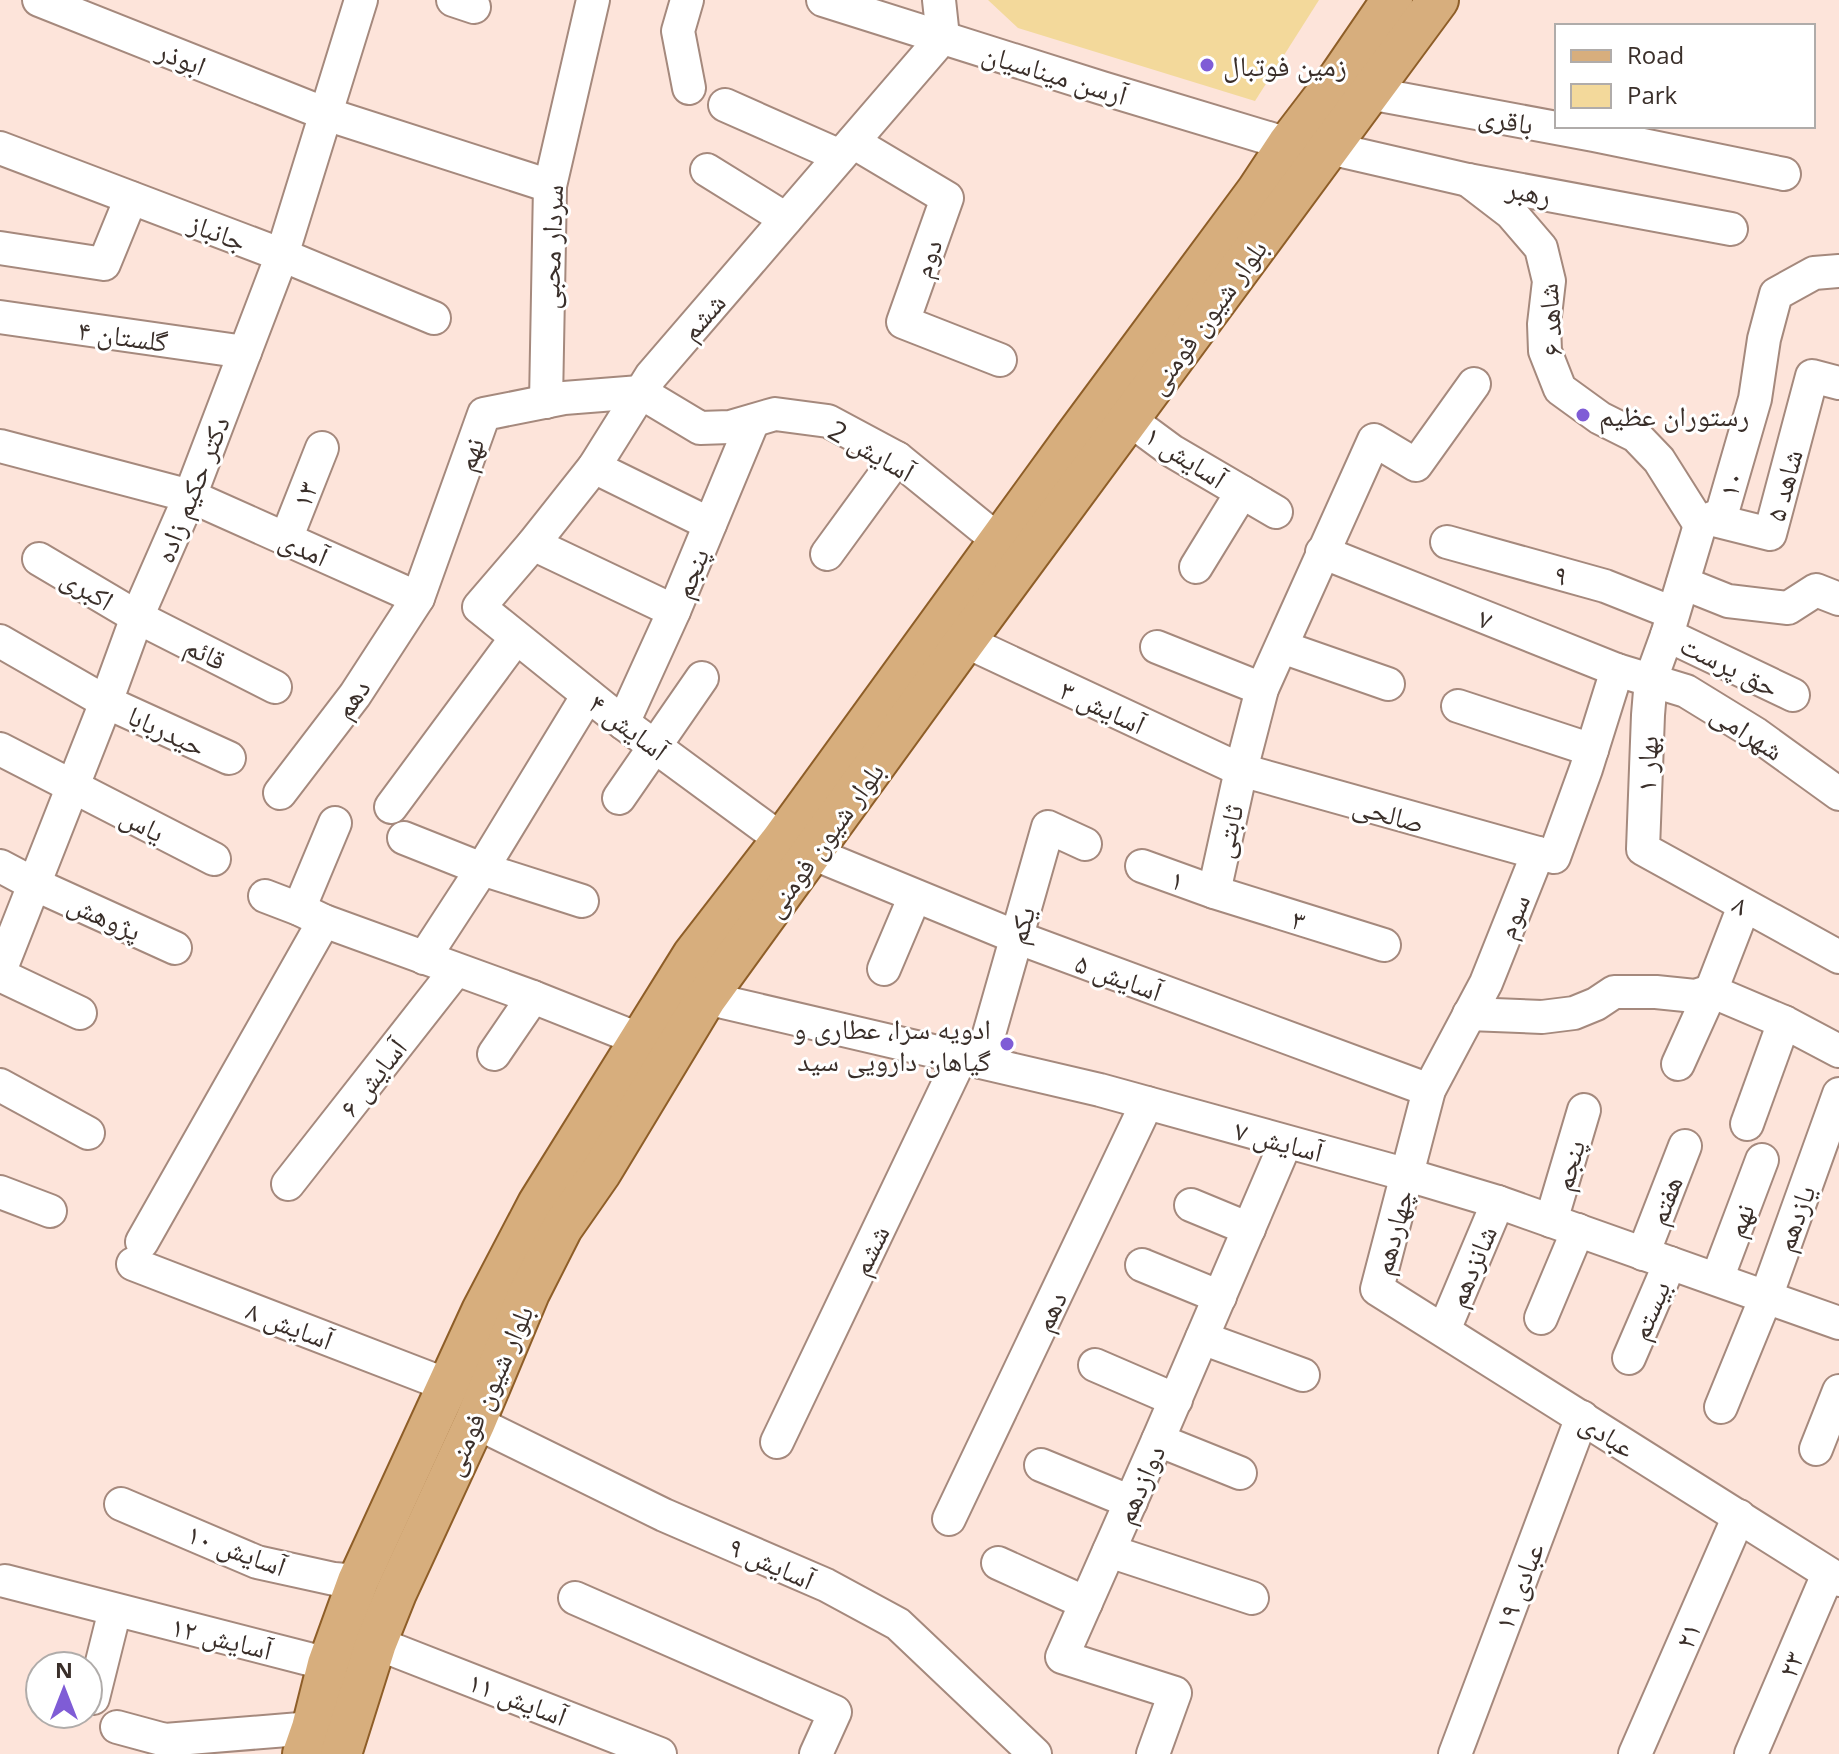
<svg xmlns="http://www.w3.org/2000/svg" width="1839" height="1754" viewBox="0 0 1839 1754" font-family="'Open Sans','Noto Naskh Arabic',sans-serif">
	<rect width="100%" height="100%" fill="#fde4da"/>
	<polygon fill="#f3d99b" points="988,0 1319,0 1255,101 1018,28"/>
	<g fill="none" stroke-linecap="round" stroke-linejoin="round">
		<g stroke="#a5897d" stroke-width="36">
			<g id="minor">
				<polyline points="39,0 326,114 550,186"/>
				<polyline points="453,0 474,7"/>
				<polyline points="687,0 678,31 689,88"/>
				<polyline points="823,0 1102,88 1288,144"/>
				<polyline points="1369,93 1594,135 1784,174"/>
				<polyline points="725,105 840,156"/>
				<polyline points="853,142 947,198 903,322 1000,360"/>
				<polyline points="0,148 282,255 434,318"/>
				<polyline points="1329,148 1468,180 1731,229"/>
				<polyline points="707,170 786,219"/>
				<polyline points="1468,180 1511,213 1541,248 1549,281 1544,324 1545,351 1560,389 1600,418 1636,436 1659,460 1700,525"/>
				<polyline points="0,248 104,264 131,198"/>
				<polyline points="1839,271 1814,273 1776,294 1764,339 1755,399 1722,513 1700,525 1667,635 1651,679 1648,715 1643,849 1839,957"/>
				<polyline points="0,317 245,352"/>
				<polyline points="546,402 550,186 593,0"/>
				<polyline points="1130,420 1172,451 1276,512"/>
				<polyline points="0,446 190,496 418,598"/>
				<polyline points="594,467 710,524"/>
				<polyline points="1710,519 1770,534 1812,376 1839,383"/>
				<polyline points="286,539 322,448"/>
				<polyline points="1447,542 1605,586 1673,613"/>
				<polyline points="533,544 674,611"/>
				<polyline points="1322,552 1617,670 1686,691 1756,734 1839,794"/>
				<polyline points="827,554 897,458"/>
				<polyline points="39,559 137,617 275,687"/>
				<polyline points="1196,567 1242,492"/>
				<polyline points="1683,583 1728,601 1788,608 1816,590 1839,599"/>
				<polyline points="1667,635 1793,695"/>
				<polyline points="0,641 106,702 229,758"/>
				<polyline points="965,641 1241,770 1538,853"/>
				<polyline points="1157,647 1262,689"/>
				<polyline points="1282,647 1388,684"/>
				<polyline points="1617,670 1586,769 1554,857 1538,853 1486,983 1429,1090 1377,1289 1839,1580"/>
				<polyline points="1458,706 1592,750"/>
				<polyline points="623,723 674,611 753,421"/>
				<polyline points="0,749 214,859"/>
				<polyline points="280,793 355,695 418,598 484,414 564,398 640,392 700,428 730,427 775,414 828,421 897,458 999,541"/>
				<polyline points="619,798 702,678"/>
				<polyline points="391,807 516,638"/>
				<polyline points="404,838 482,869 582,901"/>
				<polyline points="782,840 623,723 479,607 533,544 594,467 651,376 943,37 939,0"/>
				<polyline points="812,853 1016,937 1429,1090"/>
				<polyline points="0,866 34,884 175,948"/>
				<polyline points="1142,866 1214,892 1384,945"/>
				<polyline points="1214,892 1241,770 1262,689 1374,440 1416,465 1474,384"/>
				<polyline points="265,896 299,909 324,921 533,997 641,1040"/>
				<polyline points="299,909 335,823"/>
				<polyline points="424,958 482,869 588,695"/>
				<polyline points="884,969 915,896"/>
				<polyline points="0,971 106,702 137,617 190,496 282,255 361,0"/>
				<polyline points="0,975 80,1013"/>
				<polyline points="706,998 1100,1090 1408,1175 1498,1202 1839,1323"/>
				<polyline points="1469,1014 1542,1017 1574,1013 1596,1004 1614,992 1656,992 1695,996 1711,991 1784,1022 1839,1051"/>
				<polyline points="494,1054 533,997"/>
				<polyline points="981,1062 1048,827 1085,844"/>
				<polyline points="1678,1064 1711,991 1744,906"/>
				<polyline points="0,1085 88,1133"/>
				<polyline points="1747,1124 1784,1022"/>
				<polyline points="288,1184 456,970"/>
				<polyline points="0,1192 50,1211"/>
				<polyline points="1191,1205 1249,1229"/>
				<polyline points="1551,1221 1584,1110"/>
				<polyline points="142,1242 324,921"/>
				<polyline points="1643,1254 1685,1146"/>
				<polyline points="133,1264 447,1385"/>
				<polyline points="1142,1265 1220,1297"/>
				<polyline points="1717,1279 1762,1160"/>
				<polyline points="1541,1318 1578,1230"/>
				<polyline points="1444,1330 1498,1202"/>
				<polyline points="1202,1338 1303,1375"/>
				<polyline points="1629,1358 1670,1263"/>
				<polyline points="1095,1365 1176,1400"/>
				<polyline points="1721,1407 1766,1297 1839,1094"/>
				<polyline points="475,1422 664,1515 826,1585 898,1624 1035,1754"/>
				<polyline points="1158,1440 1240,1473"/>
				<polyline points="777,1442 961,1057"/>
				<polyline points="1816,1449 1839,1391"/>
				<polyline points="1041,1465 1131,1502"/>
				<polyline points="121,1504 257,1562 334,1579 358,1581"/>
				<polyline points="949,1519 1147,1103"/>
				<polyline points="1109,1551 1252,1598"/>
				<polyline points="998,1563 1086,1603"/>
				<polyline points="5,1581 328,1664"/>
				<polyline points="575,1598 835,1712 816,1754"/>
				<polyline points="376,1643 660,1754"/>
				<polyline points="93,1698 115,1610"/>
				<polyline points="117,1727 165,1740 312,1728"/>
				<polyline points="1153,1754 1175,1693 1062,1657 1158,1440 1286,1142"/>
				<polyline points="1455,1754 1582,1417"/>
				<polyline points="1635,1754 1739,1516"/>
				<polyline points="1751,1754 1828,1574"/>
			</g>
		</g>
		<g stroke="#8e5e28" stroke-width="44">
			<g id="major">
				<polyline points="303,1754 312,1728 328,1664 358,1581 482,1311 538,1204 693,955 782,840 1074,438 1257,191 1288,144 1340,76 1392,0"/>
				<polyline points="341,1754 376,1643 396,1593 475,1422 529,1293 562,1228 601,1172 706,998 965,641 1438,0"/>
			</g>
		</g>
		<use href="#minor" stroke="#fff" stroke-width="32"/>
		<use href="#major" stroke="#d7ae7d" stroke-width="40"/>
	</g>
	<g fill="#7f5cd6" stroke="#fff" stroke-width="3">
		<circle cx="1207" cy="65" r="8"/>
		<circle cx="1583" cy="415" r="8"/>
		<circle cx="1007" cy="1044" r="8"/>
	</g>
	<g text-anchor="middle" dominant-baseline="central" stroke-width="6" stroke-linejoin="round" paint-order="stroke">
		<g font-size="28" fill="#3a2f2a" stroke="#fff">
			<text transform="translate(182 57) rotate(22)">ابوذر</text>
			<text transform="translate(1055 73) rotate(17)">آرسن میناسیان</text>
			<text transform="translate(1506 119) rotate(10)">باقری</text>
			<text transform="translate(1529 191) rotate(11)">رهبر</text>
			<text transform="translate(218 231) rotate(21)">جانباز</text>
			<text transform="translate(550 247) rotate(-88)">سردار محبی</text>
			<text transform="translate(926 258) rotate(-71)">دوم</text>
			<text transform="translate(702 316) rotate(-49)">ششم</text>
			<text transform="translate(1206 316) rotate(-54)">بلوار شیون فومنی</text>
			<text transform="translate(1549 320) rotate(-94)">شاهد ۶</text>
			<text transform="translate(123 335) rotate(8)">گلستان ۴</text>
			<text transform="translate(872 450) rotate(30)">آسایش 2</text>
			<text transform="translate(469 454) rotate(-70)">نهم</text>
			<text transform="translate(1186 456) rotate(33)">آسایش ۱</text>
			<text transform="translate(1730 484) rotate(-74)">۱۰</text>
			<text transform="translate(1783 485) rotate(-75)">شاهد ۵</text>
			<text transform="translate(191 489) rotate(-68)">دکتر حکیم زاده</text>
			<text transform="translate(304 494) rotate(-69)">۱۳</text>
			<text transform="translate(304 547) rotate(24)">آمدی</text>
			<text transform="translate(690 573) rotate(-68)">پنجم</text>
			<text transform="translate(1561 574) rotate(16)">۹</text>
			<text transform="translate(88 588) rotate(31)">اکبری</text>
			<text transform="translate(1486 618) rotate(22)">۷</text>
			<text transform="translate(206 652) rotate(27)">قائم</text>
			<text transform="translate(1730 665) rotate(26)">حق پرست</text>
			<text transform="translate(351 698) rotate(-55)">دهم</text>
			<text transform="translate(1103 706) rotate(25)">آسایش ۳</text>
			<text transform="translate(629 726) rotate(37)">آسایش ۴</text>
			<text transform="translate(167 730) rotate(25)">حیدربابا</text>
			<text transform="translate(1748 731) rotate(33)">شهرامی</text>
			<text transform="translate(1646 764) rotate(-88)">بهار ۱</text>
			<text transform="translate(1389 813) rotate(16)">صالحی</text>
			<text transform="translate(143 823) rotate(27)">یاس</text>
			<text transform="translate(1227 831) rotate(-77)">ثابتی</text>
			<text transform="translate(823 839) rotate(-54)">بلوار شیون فومنی</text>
			<text transform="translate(1178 879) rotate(20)">۱</text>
			<text transform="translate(1741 904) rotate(29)">۸</text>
			<text transform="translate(105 916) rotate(24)">پژوهش</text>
			<text transform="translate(1512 916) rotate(-68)">سوم</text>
			<text transform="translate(1299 919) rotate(17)">۳</text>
			<text transform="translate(1020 925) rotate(-74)">یکم</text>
			<text transform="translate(1119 976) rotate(20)">آسایش ۵</text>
			<text transform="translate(372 1077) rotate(-52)">آسایش ۶</text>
			<text transform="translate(1279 1140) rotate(15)">آسایش ۷</text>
			<text transform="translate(1568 1165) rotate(-74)">پنجم</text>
			<text transform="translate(1664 1200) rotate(-69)">هفتم</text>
			<text transform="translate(1794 1218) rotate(-70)">یازدهم</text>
			<text transform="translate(1739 1220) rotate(-69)">نهم</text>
			<text transform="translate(1392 1232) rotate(-75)">چهاردهم</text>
			<text transform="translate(869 1250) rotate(-64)">ششم</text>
			<text transform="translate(1471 1266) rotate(-67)">شانزدهم</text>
			<text transform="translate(1649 1310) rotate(-67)">بیستم</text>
			<text transform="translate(1049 1311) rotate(-65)">دهم</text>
			<text transform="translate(290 1324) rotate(21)">آسایش ۸</text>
			<text transform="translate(487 1390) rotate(-66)">بلوار شیون فومنی</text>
			<text transform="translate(1608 1434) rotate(32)">عبادی</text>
			<text transform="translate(1139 1484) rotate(-66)">دوازدهم</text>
			<text transform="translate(237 1549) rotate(20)">آسایش ‍۱۰</text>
			<text transform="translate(772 1562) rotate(24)">آسایش ۹</text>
			<text transform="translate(1518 1586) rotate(-69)">عبادی ۱۹</text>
			<text transform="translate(1687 1635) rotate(-67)">۲۱</text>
			<text transform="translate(222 1637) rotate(14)">آسایش ۱۲</text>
			<text transform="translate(1790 1664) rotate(-67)">۲۳</text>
			<text transform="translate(518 1698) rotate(21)">آسایش ۱۱</text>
		</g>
		<g font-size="28" fill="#3a2f2a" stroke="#fff" text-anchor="start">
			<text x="1223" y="65">زمین فوتبال</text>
			<text x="1599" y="415">رستوران عظیم</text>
			<text x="991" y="1028" text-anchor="end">ادویه سرا، عطاری و<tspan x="991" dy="32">گیاهان دارویی سید</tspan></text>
		</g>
	</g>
	<rect x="1555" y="24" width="260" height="104" fill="#ffffff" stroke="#b0acaa" stroke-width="2"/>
	<rect x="1571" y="50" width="40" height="12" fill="#d7ae7d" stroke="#b0acaa" stroke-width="2"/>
	<text x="1627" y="64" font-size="24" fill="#3a2f2a">Road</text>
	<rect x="1571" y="84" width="40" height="24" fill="#f3d99b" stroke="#b0acaa" stroke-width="2"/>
	<text x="1627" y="104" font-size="24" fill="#3a2f2a">Park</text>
	<g transform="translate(64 1690)"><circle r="38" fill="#ffffff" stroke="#b0acaa" stroke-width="2"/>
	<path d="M0-6L14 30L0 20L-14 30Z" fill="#7f5cd6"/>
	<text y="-12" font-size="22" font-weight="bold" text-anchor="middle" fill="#3a2f2a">N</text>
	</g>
</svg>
